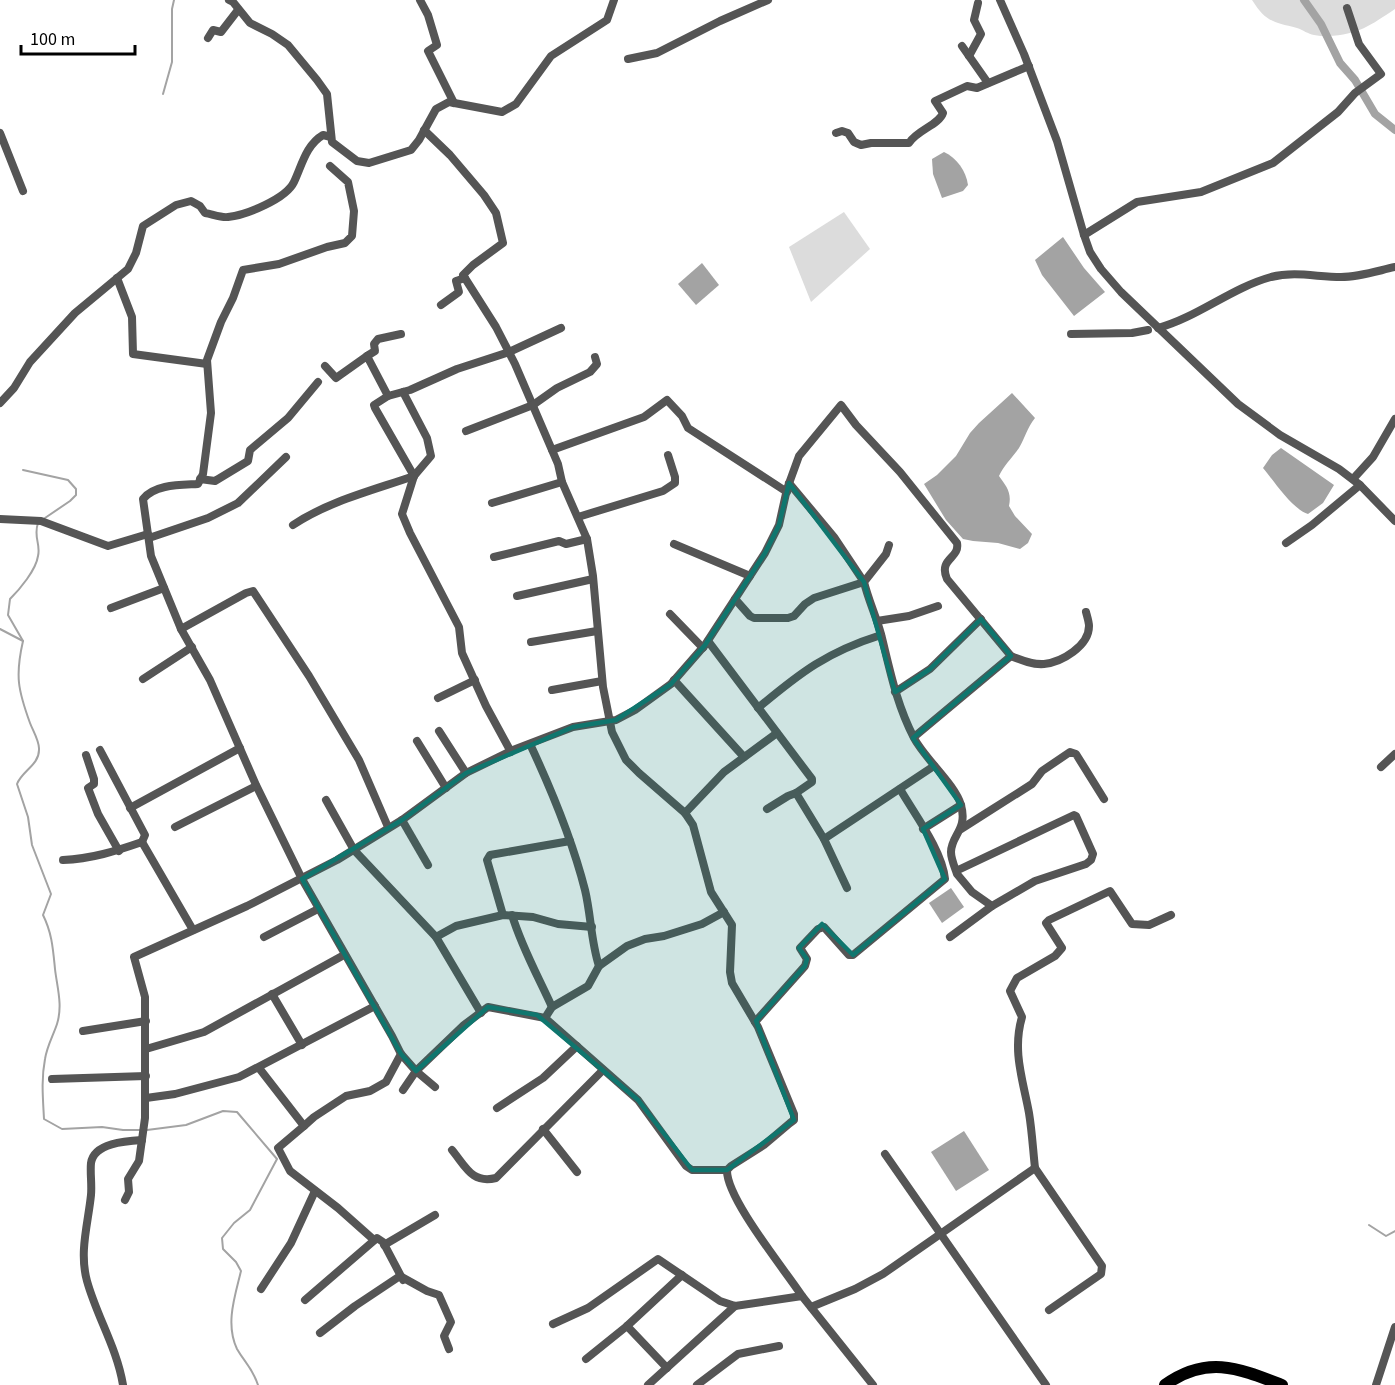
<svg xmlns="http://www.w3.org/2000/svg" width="1395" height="1385" viewBox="0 0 1395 1385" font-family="'Source Sans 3',sans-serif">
	<rect width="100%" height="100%" fill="#fff"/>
	<g fill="#dcdcdc">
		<path d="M1252 0H1395V9C1371 25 1358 35 1328 36 1323 36 1318 36 1314 35 1308 34 1303 30 1297 28 1273 22 1266 22 1252 0Z"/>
		<polygon points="844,212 870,249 811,302 789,247"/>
	</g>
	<g fill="#a3a3a3">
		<path d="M944 152C957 158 966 171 968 185L963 191 942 198 933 174 932 159Z"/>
		<polygon points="1063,237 1084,268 1105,292 1074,316 1042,275 1035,260"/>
		<polygon points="702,263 719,285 696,305 678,284"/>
		<path d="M1012 393 1035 418C1027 428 1025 438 1019 448 1012 458 1004 465 999 476 1006 486 1012 492 1009 506L1015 516 1032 534 1028 543 1020 549 998 543 973 541 963 539 946 520 924 484 937 475 956 456 970 433 979 423Z"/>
		<path d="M1281 448 1334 485 1323 503 1308 514C1292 509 1274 481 1263 468L1272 455Z"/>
		<polygon points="951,888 964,907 942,923 929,903"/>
		<polygon points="964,1131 989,1170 956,1191 931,1152"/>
	</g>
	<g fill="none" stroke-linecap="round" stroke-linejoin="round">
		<g stroke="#a3a3a3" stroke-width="2">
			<polyline points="163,94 172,62 172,9 174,0"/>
			<polyline points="23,470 68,480 76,489 76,495 70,501 42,520"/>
			<path d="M38 523C33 537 41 544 38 556 36 570 20 589 10 599L8 615 23 641C15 676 18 690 30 723 33 731 40 742 39 750 39 765 22 771 17 784L28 817 32 845 51 894 43 915C52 933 53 949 55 969 57 987 63 1005 57 1024 53 1036 47 1046 45 1059 41 1080 43 1099 44 1119L62 1129 102 1127 123 1130H141"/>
			<polyline points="0,629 23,641"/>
			<path d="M147 1130 186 1125 223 1111 237 1112 277 1159 250 1210 234 1223 222 1238 223 1249 236 1262 241 1271C235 1296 225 1324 237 1349 245 1363 252 1367 258 1385"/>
			<polyline points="1369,1225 1386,1236 1395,1231"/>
		</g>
		<polyline stroke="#a3a3a3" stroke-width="8" points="1304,0 1321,24 1340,63 1355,80 1375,114 1395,130"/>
		<g stroke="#555" stroke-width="8">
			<polyline points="229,0 233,2 250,23 272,34 288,45 317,80 327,94 332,142 357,161 369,163 411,150 419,140 436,109 449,102 502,112 516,104 551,56 607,20 614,0"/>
			<polyline points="420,0 428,15 437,45 428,51 454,103"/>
			<polyline points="1000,0 1024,54 1057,141 1084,235 1090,252 1101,269 1121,292 1238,404 1280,435 1339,469 1360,485 1395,521"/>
			<polyline points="208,38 213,30 221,32 238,10"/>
			<polyline points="962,46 988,83"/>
			<polyline points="969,56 981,34 974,20 978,3"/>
			<polyline points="628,59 657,53 720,21 768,0"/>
			<path d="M424 130 450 155 484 195 496 213 503 243 473 265 463 275 496 327 515 364 558 464 562 482 587 539 593 576 603 687 612 732 626 760 639 773 685 813 693 825 711 892 732 925 730 972 732 983 758 1027 794 1114V1120L790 1123 764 1145 731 1166 727 1170C726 1198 785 1270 802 1296"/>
			<polyline points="0,133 23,191"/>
			<path d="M836 133 842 131 848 133 854 142 861 145 871 143H909C917 130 939 125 943 113L935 101 967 86 977 88 1029 66"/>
			<path d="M330 166 348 182 354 211 352 236 345 243 327 247 279 264 243 270 233 298 221 322 207 360 211 413 203 474 198 484C181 485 155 484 143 499L151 556 181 629 210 680 256 785 302 879 392 1036 401 1054 416 1071 464 1025 488 1007 545 1018 552 1007 588 986 599 966C591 942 591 915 585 890 572 839 552 791 530 744"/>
			<polyline points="1084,235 1137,202 1201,192 1273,163 1338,112 1355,93 1381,74 1359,44 1347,8"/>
			<polyline points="117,278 132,317 133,354 207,364"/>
			<polyline points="441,305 459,292 456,281 465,278"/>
			<path d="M1158 328C1198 317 1231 288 1271 277 1295 271 1317 277 1341 277 1359 277 1377 271 1395 267"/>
			<polyline points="1071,334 1132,333 1148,330"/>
			<polyline points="367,356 375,351 374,344 378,339 401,334"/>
			<polyline points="325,366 336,378 367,356 388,396 410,390 457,369 509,352 561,328"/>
			<polyline points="403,392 427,438 431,456 414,476 402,514 410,533 459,627 462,653 486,706 511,752"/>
			<polyline points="388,396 374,405 375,408 414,476"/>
			<path d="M0 403 14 388 30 362 75 313 128 269 136 253 143 226 176 205 191 201 200 206 205 213C212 214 221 218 228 217 246 215 286 199 294 182 302 165 306 145 323 135L331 137"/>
			<polyline points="466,431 533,405 557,388 590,372 597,364 595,357"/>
			<polyline points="552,450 644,417 667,400 682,416 688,428 787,492"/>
			<polyline points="200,479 215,481 248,461 250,450 288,418 318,382"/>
			<polyline points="1353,479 1373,457 1395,419"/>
			<polyline points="492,503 562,482"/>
			<polyline points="578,517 663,491 675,483 675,477 668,455"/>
			<polyline points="0,519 41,521 108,546 148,534"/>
			<path d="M293 525C329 501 374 490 414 476"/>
			<polyline points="149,538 208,518 238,503 286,457"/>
			<polyline points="1286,543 1312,525 1360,485"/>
			<polyline points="674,544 750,576"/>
			<path d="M889 545 886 554 864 582C868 599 876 616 881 634 890 670 896 703 914 738 925 759 955 784 961 805 968 830 951 835 951 852 951 859 955 868 957 874L972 892 992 906 1035 881 1086 864 1091 860 1093 854 1076 816 1074 815 956 871"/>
			<polyline points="494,557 559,541 566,544 587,539"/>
			<polyline points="517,596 593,579"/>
			<polyline points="735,599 750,616 754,618 788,618 794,616 805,604 814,598 864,582 834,537 789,483"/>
			<polyline points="111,608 164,588"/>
			<polyline points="670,614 703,648"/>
			<polyline points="877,621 909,616 938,606"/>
			<polyline points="181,629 246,593 253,591 309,676 359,760 388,827"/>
			<polyline points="708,641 812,779 812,782 796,793"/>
			<polyline points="531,642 597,631"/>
			<polyline points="143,679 192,647"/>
			<polyline points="674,680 744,757"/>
			<polyline points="552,690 602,681"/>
			<polyline points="895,692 930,669 981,619"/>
			<polyline points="438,698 475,680"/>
			<path d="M758 708C801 672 827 652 881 635"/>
			<polyline points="439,731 466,773"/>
			<polyline points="914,737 1011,656"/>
			<polyline points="417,741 446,788"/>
			<polyline points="100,750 145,835 142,842"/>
			<polyline points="86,755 94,779 94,784 88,788 98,814 119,851"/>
			<polyline points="1381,767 1395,754"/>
			<polyline points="326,800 354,850 436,937 481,1013"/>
			<polyline points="130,808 240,748"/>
			<polyline points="767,809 788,796 796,793 824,839 934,766"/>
			<polyline points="685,813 724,772 777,733"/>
			<polyline points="402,820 428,865"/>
			<polyline points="175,827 256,786"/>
			<polyline points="923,829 961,805"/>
			<polyline points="961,829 1032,784 1042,771 1070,752 1076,754 1104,799"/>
			<polyline points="824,839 847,888"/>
			<path d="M63 860C91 859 116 851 142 842L193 930"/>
			<polyline points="503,915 487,860 490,855 570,841"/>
			<path d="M512 915C522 948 538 976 552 1007"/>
			<polyline points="264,937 318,909"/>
			<polyline points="436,937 456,926 503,915 533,917 558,924 592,927"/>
			<polyline points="950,937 992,906"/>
			<polyline points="599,966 627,946 645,939 664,936 702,924 724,912"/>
			<polyline points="272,994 302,1045"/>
			<polyline points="545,1018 638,1100 686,1166 692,1170 727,1170"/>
			<path d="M755 1022 805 966 807 959 800 948 818 929 824 927 849 955H853L945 879C942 850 915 815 900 789"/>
			<polyline points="83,1031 146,1021"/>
			<polyline points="146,1049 204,1032 344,955"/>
			<polyline points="259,1068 304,1126 278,1148 290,1171 338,1208 374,1240"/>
			<polyline points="52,1079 146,1076"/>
			<polyline points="403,1090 416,1071 435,1087"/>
			<polyline points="146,1098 175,1094 239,1077 375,1006"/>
			<polyline points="497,1108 543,1078 577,1046"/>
			<polyline points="304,1126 314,1117 346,1096 370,1091 386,1082 401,1054"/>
			<polyline points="543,1129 577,1172"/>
			<path d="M452 1150C466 1167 472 1184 496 1178L603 1070"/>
			<polyline points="885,1154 1046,1385"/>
			<path d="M1035 1168C1033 1150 1032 1131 1029 1113 1023 1080 1012 1051 1022 1017L1010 991 1017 978 1055 956 1062 948 1046 923 1049 920 1110 891 1132 924 1149 925 1171 915"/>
			<path d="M125 1200 129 1192 128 1179 139 1161 145 1118V997L134 957 247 906 337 860 402 820 466 773 513 750 573 727 616 720 635 710 671 684 705 645 765 553 779 525 787 489 799 456 841 405 856 425 900 472 957 543C960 559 938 558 947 579L1011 656C1021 660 1033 665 1044 664 1062 662 1089 646 1089 626 1089 622 1087 616 1086 612"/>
			<polyline points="384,1245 435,1215"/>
			<polyline points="261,1289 291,1243 315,1191"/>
			<polyline points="305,1300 377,1238 383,1242 403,1280"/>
			<polyline points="811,1307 855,1289 883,1274 1035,1168 1102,1266 1101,1274 1049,1310"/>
			<polyline points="553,1324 588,1308 658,1259 720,1301 735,1306 802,1296 873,1385"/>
			<polyline points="627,1326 667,1368"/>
			<polyline points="320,1333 355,1306 400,1276 427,1291 439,1295 451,1322 444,1336 449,1349"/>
			<polyline points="586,1359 627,1326 682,1275"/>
			<path d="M123 1385C117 1348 97 1317 87 1281 79 1252 88 1224 91 1195 92 1184 90 1173 91 1163 94 1143 126 1141 142 1140"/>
			<polyline points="648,1385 735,1306"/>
			<polyline points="697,1385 738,1354 779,1346"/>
			<polyline points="1376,1385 1395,1327"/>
		</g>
		<path stroke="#000" stroke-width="12" d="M1165 1385C1207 1355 1238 1368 1282 1385"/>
	</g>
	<path fill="#0f766e" fill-opacity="0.2" stroke="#0f766e" stroke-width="4.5" stroke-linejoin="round" d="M789 483 864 582 895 692 930 669 981 619 1011 656 913 738 961 805 923 829 945 879 853 955 822 924 799 948 807 959 805 966 756 1021 794 1120 727 1170H692L638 1100 537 1015 488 1007 416 1071 401 1054 302 879 402 820 466 773 573 727 616 720 671 684 705 645 765 553 779 525Z"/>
	<path d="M21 45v9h114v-9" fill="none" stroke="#000000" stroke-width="3"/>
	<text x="30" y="45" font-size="18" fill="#000000" stroke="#ffffff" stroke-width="4.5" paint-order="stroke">100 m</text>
</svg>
